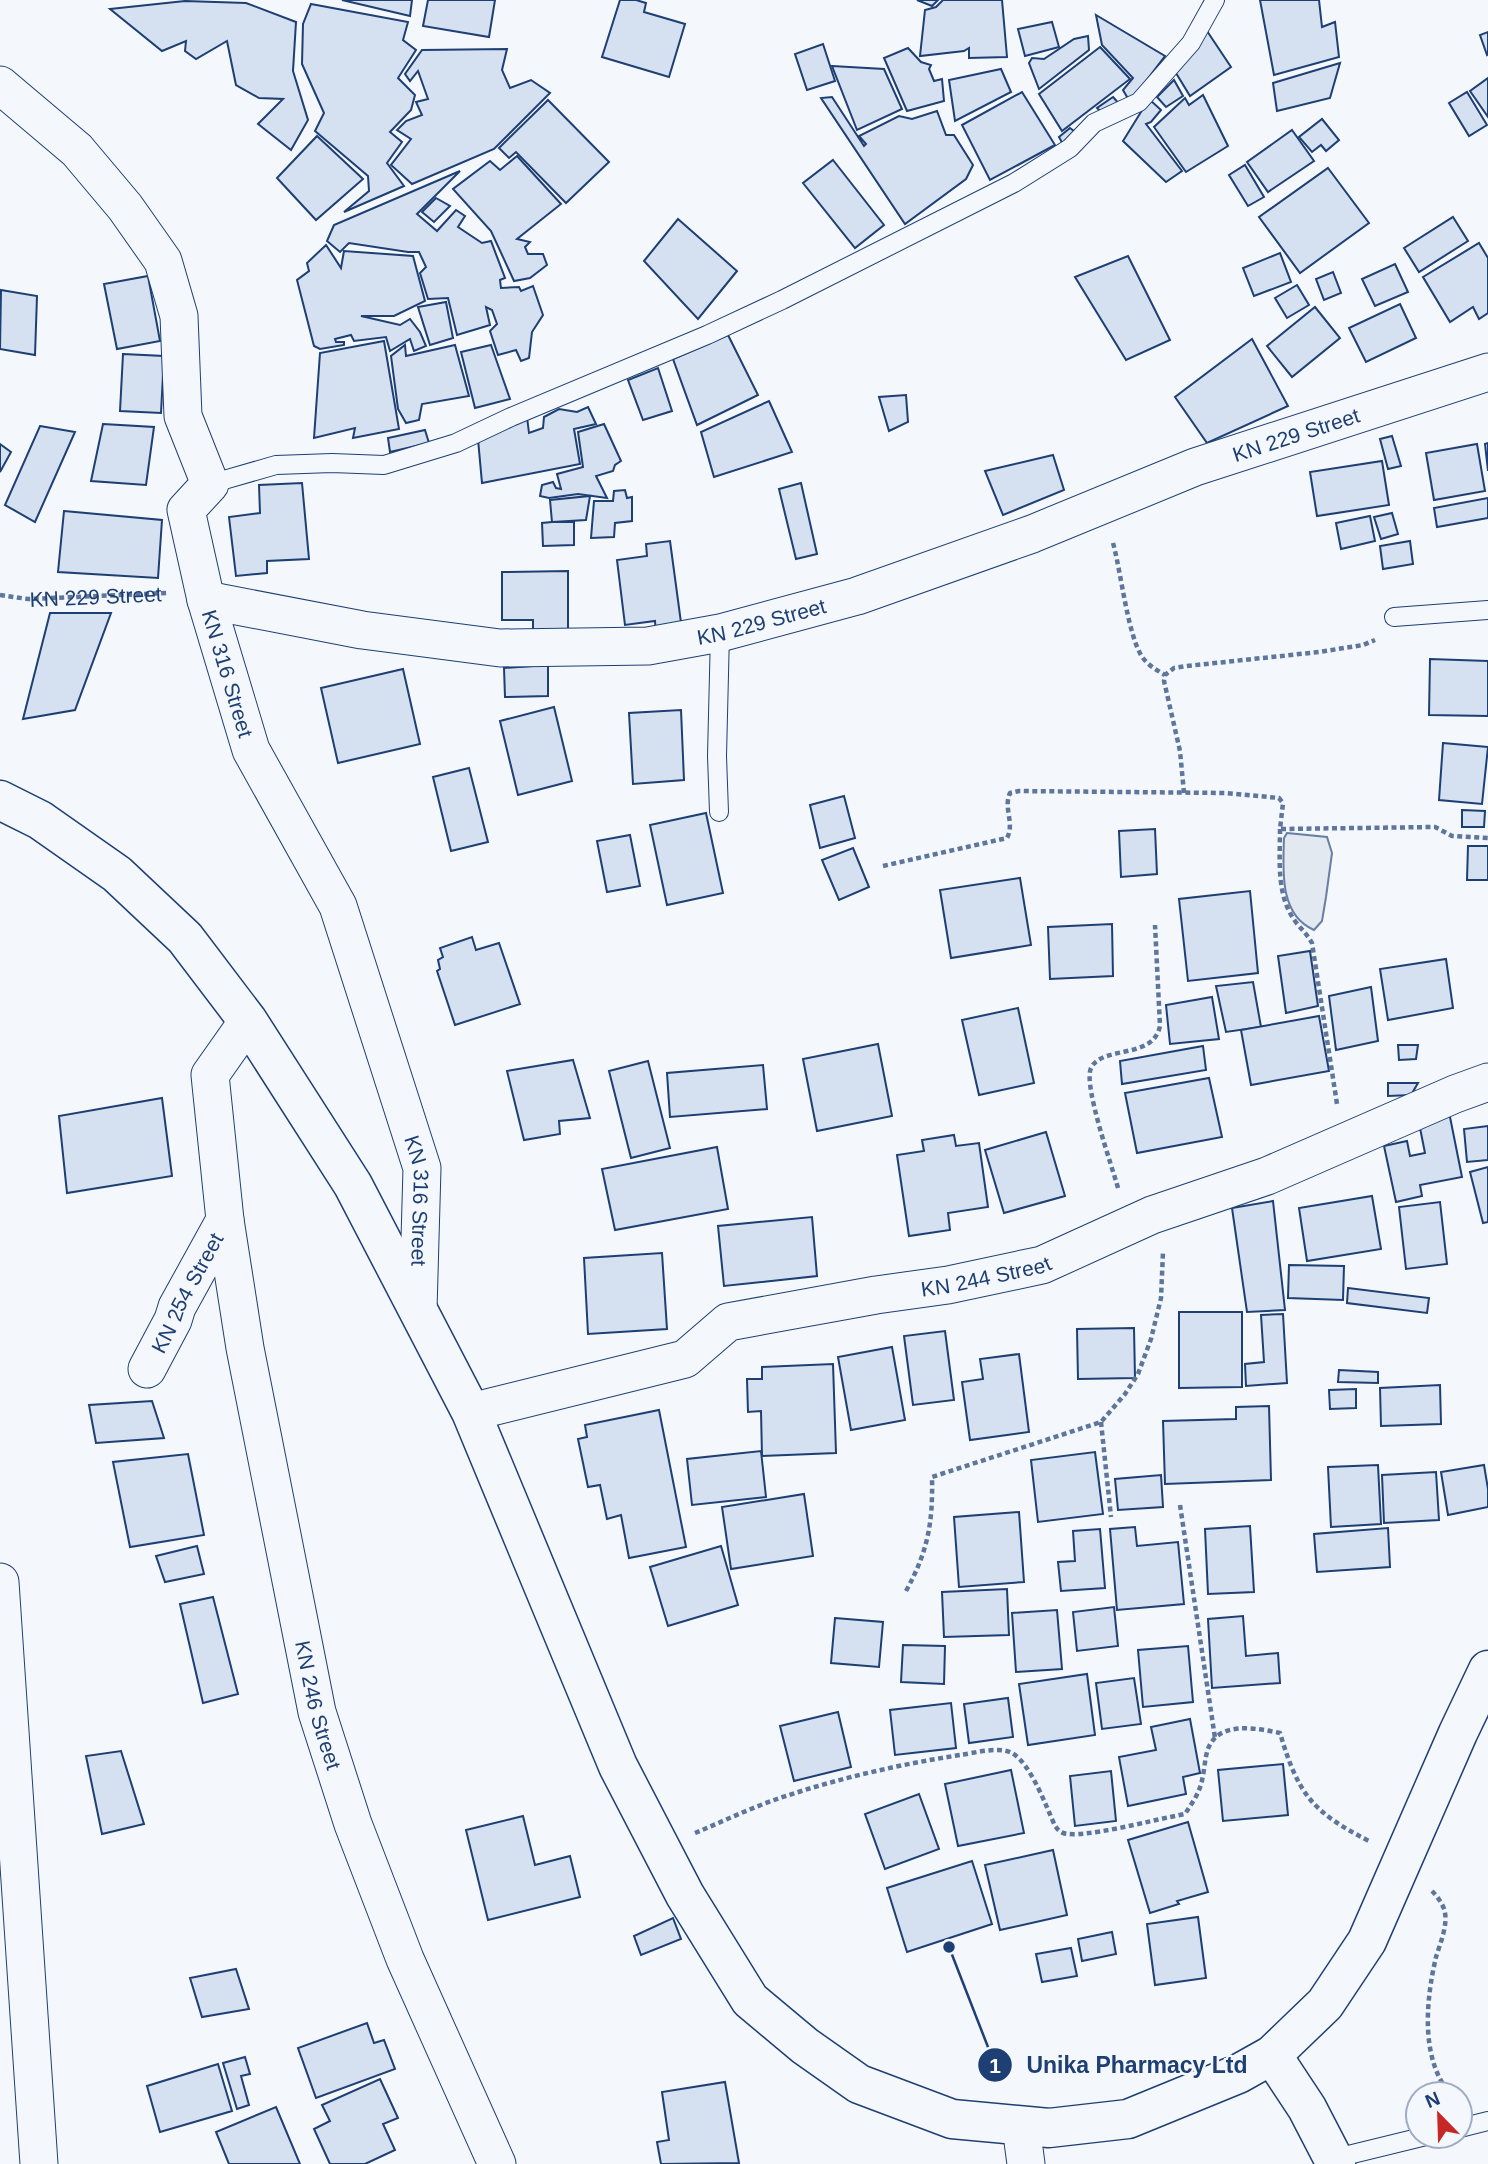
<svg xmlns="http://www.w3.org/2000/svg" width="1488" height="2164" viewBox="0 0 1488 2164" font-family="Helvetica,sans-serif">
	<rect width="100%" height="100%" fill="#f4f7fb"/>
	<path fill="#e3e9f0" stroke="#687fa3" stroke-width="2" d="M1287 833 1327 837 1332 853 1326 897 1322 921 1314 930C1279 915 1283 870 1284 838Z"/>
	<g fill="#d5e0f0" stroke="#1d3f73" stroke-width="2">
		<polygon points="342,0 412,0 410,16"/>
		<polygon points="428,0 495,0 489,37 423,26"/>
		<polygon points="620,0 636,0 646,3 644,12 685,24 669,77 602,57"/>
		<polygon points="917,0 938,0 932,6"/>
		<polygon points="943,0 1002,0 1007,57 969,58 969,48 964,51 920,56 925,10 936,7"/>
		<polygon points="1260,0 1319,0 1322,27 1335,22 1339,57 1274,75"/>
		<polygon points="185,1 246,3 296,22 293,71 308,120 291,150 258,124 283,99 259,98 236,85 227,41 196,59 185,51 186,41 162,51 110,9"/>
		<polygon points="311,4 408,22 403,40 416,50 398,78 415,95 411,110 390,132 402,142 387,163 404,186 344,212 369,191 368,176 315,131 324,113 302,64 303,24"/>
		<polygon points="1096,15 1165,56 1130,102 1123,90 1133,78 1102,45"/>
		<polygon points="1052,22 1059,47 1025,56 1018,29"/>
		<polygon points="1207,31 1231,67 1190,96 1176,73"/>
		<polygon points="1488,32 1488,54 1487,55 1480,35"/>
		<polygon points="1088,36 1089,50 1039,89 1029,63 1032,58 1044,59 1074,39"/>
		<polygon points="823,44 835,81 807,90 795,54"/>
		<polygon points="1100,47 1130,79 1062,131 1039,94"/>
		<polygon points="908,48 921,62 931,65 929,69 934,81 942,79 944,101 907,111 884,58"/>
		<polygon points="507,49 502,70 510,88 531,80 550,93 494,149 412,184 391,165 411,139 397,130 406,121 422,115 416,102 428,99 418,71 410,81 405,74 422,50"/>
		<polygon points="1340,63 1330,98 1277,111 1273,83"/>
		<polygon points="832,66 884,69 902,109 857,130"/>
		<polygon points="1001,69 1011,92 955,121 949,80"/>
		<polygon points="1488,78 1488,117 1470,91"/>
		<polygon points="1174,80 1183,96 1166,107 1157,97"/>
		<polygon points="1022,92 1055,145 990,180 962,125"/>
		<polygon points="1467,92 1487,125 1469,136 1449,103"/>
		<polygon points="1203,95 1228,146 1186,172 1154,127 1185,98 1189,105"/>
		<polygon points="832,97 864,146 866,144 859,136 899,116 912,119 937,111 946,135 954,135 973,165 966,179 905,224 821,98"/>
		<polygon points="1113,97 1121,106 1103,114 1097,108"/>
		<polygon points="1149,99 1161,110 1151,122 1146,124 1182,171 1166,182 1123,141"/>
		<polygon points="548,100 609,162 566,203 516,152 509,158 499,148"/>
		<polygon points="1322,119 1339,140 1326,151 1321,145 1312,152 1299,137"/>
		<polygon points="1070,128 1079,135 1065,148 1059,137"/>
		<polygon points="1292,130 1314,161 1268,192 1247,162"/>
		<polygon points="317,136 363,179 316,220 277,178"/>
		<polygon points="517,156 561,204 517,239 530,242 525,247 528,254 543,254 547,265 530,278 514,281 491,231 453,189 490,161 500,170"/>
		<polygon points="833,160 884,225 855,248 803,183"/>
		<polygon points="1245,165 1264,197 1248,206 1229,175"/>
		<polygon points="1328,168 1369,223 1300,273 1259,217"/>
		<polygon points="460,171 417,214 437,231 456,210 465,216 458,227 482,243 491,241 505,278 500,280 501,288 519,287 521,291 533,286 543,315 532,332 529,358 521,361 516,350 498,355 490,331 497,324 492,310 486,307 490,325 457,335 448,298 428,299 420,273 426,267 419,252 408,252 349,243 340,252 327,241 334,225"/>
		<polygon points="436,198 450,206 434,222 422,212"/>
		<polygon points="1453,217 1468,241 1419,272 1404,248"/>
		<polygon points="678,219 737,271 698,319 644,261"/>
		<polygon points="1479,243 1488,258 1488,313 1479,319 1473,307 1450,322 1423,277"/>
		<polygon points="326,245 341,268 344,251 413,256 425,301 394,316 361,316 400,325 410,319 420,332 426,346 414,351 410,339 390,351 386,337 354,341 351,335 335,339 336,342 344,342 344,345 320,349 314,346 297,280 309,271 307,263"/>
		<polygon points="1280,253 1291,282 1254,296 1243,268"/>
		<polygon points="1128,256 1170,340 1126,360 1075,277"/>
		<polygon points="1395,264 1408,292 1375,306 1362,279"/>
		<polygon points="1333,272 1341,293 1324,300 1316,279"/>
		<polygon points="148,276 160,341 117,349 104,284"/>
		<polygon points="1297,285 1309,305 1287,318 1275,298"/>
		<polygon points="1,290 37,296 35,355 0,349"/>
		<polygon points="446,302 453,338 430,345 418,307"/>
		<polygon points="1400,304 1416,338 1366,362 1349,328"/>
		<polygon points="1315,307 1340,338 1292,377 1267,346"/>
		<polygon points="728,335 758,395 697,425 673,359"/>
		<polygon points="1252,339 1288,406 1207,443 1175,397"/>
		<polygon points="384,341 399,429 353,438 355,428 314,438 320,353"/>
		<polygon points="405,345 406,356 455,345 469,396 422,404 419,420 406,423 398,409 391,356"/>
		<polygon points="491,345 510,399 475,408 461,352"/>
		<polygon points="123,354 164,356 161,413 120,411"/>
		<polygon points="658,368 672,411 643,420 628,380"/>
		<polygon points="906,395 908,422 889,431 879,397"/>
		<polygon points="769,401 792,452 714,477 701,432"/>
		<polygon points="588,407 596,424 574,429 580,464 482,483 478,439 527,417 529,433 543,428 544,417 559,409 577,412"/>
		<polygon points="103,424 154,427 146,485 91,481"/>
		<polygon points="604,424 621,461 615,465 613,471 596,476 607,498 578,494 549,498 540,496 542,485 553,482 556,488 561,489 557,474 583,467 578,432"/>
		<polygon points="40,426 75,432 35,522 5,505"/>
		<polygon points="425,430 429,443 390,452 388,438"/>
		<polygon points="1392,436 1401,466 1388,469 1380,439"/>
		<polygon points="1488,443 1488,471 1485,444"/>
		<polygon points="0,444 11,452 0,472"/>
		<polygon points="1477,444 1485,491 1434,500 1426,453"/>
		<polygon points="1053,455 1064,490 1003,515 985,471"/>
		<polygon points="1382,461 1389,505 1317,516 1310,472"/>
		<polygon points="302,483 309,559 267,561 267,573 236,576 229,517 260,513 259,485"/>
		<polygon points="801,483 817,554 796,559 779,489"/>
		<polygon points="625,490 627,498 632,497 632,521 615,523 614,537 591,538 594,501 613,501 614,491"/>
		<polygon points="590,496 586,520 552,522 550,500"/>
		<polygon points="1488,498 1488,518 1437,527 1434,508"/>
		<polygon points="64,511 162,520 158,578 58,572"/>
		<polygon points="1392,513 1398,534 1381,539 1374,517"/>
		<polygon points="1370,516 1375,541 1341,549 1336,523"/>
		<polygon points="552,522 574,522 574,545 543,546 542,523"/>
		<polygon points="670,541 682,630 656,634 655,621 625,625 617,560 647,556 646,544"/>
		<polygon points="1410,541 1413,564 1383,569 1380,546"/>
		<polygon points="568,571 568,632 533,633 533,620 502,620 502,572"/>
		<polygon points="50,613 111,613 75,710 23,719"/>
		<polygon points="1430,659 1488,661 1488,716 1429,715"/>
		<polygon points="548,665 548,696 505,697 504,668"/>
		<polygon points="403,669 420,744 338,763 321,688"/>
		<polygon points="554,707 572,781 518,795 500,721"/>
		<polygon points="681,710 684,780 633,784 629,713"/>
		<polygon points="1443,743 1488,747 1482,804 1439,800"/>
		<polygon points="469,768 488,842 451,851 433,777"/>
		<polygon points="844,796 855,838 820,848 810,805"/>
		<polygon points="1462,810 1485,811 1484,827 1462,827"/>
		<polygon points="706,813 723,893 667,905 650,825"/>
		<polygon points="1155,829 1157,874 1121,877 1119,831"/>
		<polygon points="630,835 640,886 607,892 597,841"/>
		<polygon points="1468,846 1488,846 1488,880 1467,880"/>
		<polygon points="853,848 869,887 839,900 822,860"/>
		<polygon points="1020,878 1031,945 951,958 940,890"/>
		<polygon points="1250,891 1258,973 1188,981 1179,899"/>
		<polygon points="1112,924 1113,976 1050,979 1048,927"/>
		<polygon points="472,937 476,950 499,943 520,1004 455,1025 437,971 440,969 438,960 443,957 440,948"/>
		<polygon points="1310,951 1318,1006 1286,1013 1278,956"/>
		<polygon points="1446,959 1453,1008 1388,1020 1380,969"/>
		<polygon points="1253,982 1261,1027 1226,1032 1216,986"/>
		<polygon points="1371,987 1378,1041 1336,1050 1329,996"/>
		<polygon points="1212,997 1219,1039 1170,1044 1166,1005"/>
		<polygon points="1018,1008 1034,1083 979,1095 962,1020"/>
		<polygon points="1319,1016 1329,1071 1251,1085 1241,1030"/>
		<polygon points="878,1044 892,1116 817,1131 803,1059"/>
		<polygon points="1398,1045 1418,1045 1416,1059 1399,1060"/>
		<polygon points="1203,1046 1206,1070 1122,1084 1120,1061"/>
		<polygon points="573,1060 590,1118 559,1121 560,1134 524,1140 507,1071"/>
		<polygon points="648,1061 670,1148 631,1158 609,1071"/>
		<polygon points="763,1065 767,1109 670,1117 667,1073"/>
		<polygon points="1209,1078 1222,1137 1137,1153 1125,1093"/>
		<polygon points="1388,1083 1418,1083 1411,1095 1388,1096"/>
		<polygon points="162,1098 172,1176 67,1193 59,1116"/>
		<polygon points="1449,1112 1462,1177 1420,1185 1422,1196 1396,1202 1384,1146 1407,1141 1410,1156 1425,1153 1418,1118"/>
		<polygon points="1488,1126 1488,1160 1467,1162 1464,1129"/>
		<polygon points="1046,1132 1065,1196 1004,1213 985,1150"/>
		<polygon points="954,1135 956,1146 979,1143 988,1207 948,1213 950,1230 909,1236 897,1155 924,1151 922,1140"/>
		<polygon points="717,1147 728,1209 615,1230 602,1169"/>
		<polygon points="1488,1167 1488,1222 1483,1223 1470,1172"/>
		<polygon points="1372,1196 1381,1249 1307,1261 1299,1208"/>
		<polygon points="1273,1201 1285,1310 1247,1312 1232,1208"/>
		<polygon points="1440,1202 1447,1264 1406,1269 1399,1207"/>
		<polygon points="812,1217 817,1276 724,1286 718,1226"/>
		<polygon points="662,1253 667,1329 588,1334 584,1258"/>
		<polygon points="1289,1265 1344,1266 1343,1300 1288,1298"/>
		<polygon points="1348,1288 1429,1298 1427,1313 1347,1303"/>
		<polygon points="1179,1312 1242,1312 1242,1387 1179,1388"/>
		<polygon points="1283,1314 1287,1383 1246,1386 1245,1364 1264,1362 1261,1315"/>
		<polygon points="1134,1328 1135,1378 1078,1379 1077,1329"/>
		<polygon points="945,1331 954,1400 913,1405 904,1336"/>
		<polygon points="892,1347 905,1420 851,1430 838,1357"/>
		<polygon points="1019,1354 1029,1432 970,1440 962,1382 983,1379 980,1359"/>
		<polygon points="833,1364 836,1453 762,1456 761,1411 748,1412 747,1379 762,1379 762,1367"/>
		<polygon points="1339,1370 1378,1372 1378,1383 1338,1382"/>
		<polygon points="1440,1385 1441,1424 1381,1426 1380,1388"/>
		<polygon points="1356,1389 1356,1408 1330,1409 1329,1390"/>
		<polygon points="152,1401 164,1438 96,1443 89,1405"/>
		<polygon points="1269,1406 1271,1480 1165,1484 1163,1421 1236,1419 1236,1407"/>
		<polygon points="659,1410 686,1547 629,1558 621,1515 607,1519 600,1485 588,1487 578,1439 587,1437 585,1425"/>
		<polygon points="761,1451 766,1497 692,1505 687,1459"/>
		<polygon points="1095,1452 1103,1514 1038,1522 1031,1460"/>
		<polygon points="188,1454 204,1535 130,1547 113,1462"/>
		<polygon points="1378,1465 1381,1524 1331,1527 1328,1467"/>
		<polygon points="1484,1465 1488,1489 1488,1507 1448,1515 1441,1472"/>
		<polygon points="1436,1472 1439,1520 1384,1523 1382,1475"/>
		<polygon points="1161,1475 1163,1507 1118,1510 1115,1479"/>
		<polygon points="804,1494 813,1556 731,1569 722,1507"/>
		<polygon points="1019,1512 1024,1582 959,1587 954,1517"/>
		<polygon points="1250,1526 1254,1592 1208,1594 1205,1529"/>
		<polygon points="1135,1527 1137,1546 1178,1542 1184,1604 1117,1610 1110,1529"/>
		<polygon points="1388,1528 1390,1567 1317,1572 1314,1534"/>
		<polygon points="1100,1529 1105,1588 1061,1591 1058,1562 1075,1561 1073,1531"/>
		<polygon points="197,1546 204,1574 165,1582 156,1556"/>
		<polygon points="721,1546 738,1605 668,1626 650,1567"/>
		<polygon points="1007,1589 1009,1635 944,1637 942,1592"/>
		<polygon points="213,1597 238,1694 203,1703 180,1604"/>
		<polygon points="1114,1607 1118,1646 1077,1651 1073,1612"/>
		<polygon points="1057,1610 1062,1669 1016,1672 1012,1613"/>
		<polygon points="1243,1616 1246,1656 1278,1653 1280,1683 1212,1688 1208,1619"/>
		<polygon points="835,1618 883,1622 879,1667 831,1663"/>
		<polygon points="903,1645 945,1646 944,1684 901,1682"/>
		<polygon points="1188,1646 1193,1702 1143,1707 1138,1650"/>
		<polygon points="1087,1674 1095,1735 1028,1745 1019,1684"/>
		<polygon points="1134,1678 1141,1724 1102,1729 1096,1683"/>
		<polygon points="1008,1698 1013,1737 969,1743 964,1704"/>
		<polygon points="951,1703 956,1748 895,1755 890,1710"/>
		<polygon points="838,1712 851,1767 794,1781 780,1726"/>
		<polygon points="1190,1719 1200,1773 1183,1777 1186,1794 1128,1806 1119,1757 1156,1750 1151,1727"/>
		<polygon points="121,1751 144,1824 102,1834 86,1756"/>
		<polygon points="1283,1764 1288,1815 1223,1821 1218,1770"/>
		<polygon points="1011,1770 1024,1833 958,1846 945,1784"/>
		<polygon points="1111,1771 1116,1821 1075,1826 1070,1776"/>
		<polygon points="919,1794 939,1849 885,1869 865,1814"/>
		<polygon points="523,1816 535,1865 570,1856 580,1897 488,1920 466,1830"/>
		<polygon points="1188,1822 1208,1892 1177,1901 1179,1904 1150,1913 1128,1840"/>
		<polygon points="1053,1850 1067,1915 1000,1930 985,1865"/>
		<polygon points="972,1861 992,1924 907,1952 887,1888"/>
		<polygon points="1198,1917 1206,1978 1155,1985 1147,1924"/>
		<polygon points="673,1918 681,1939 641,1955 634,1936"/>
		<polygon points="1112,1932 1116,1954 1082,1961 1078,1939"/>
		<polygon points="1071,1948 1077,1976 1042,1982 1036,1954"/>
		<polygon points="236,1969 249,2009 202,2017 190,1978"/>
		<polygon points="367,2023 374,2043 384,2040 395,2069 316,2098 298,2048"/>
		<polygon points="245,2057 250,2074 241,2076 249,2105 237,2109 223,2063"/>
		<polygon points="218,2064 232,2111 160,2132 147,2086"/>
		<polygon points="380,2079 398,2118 383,2124 395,2150 365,2164 330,2164 314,2129 330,2121 322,2105"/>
		<polygon points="725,2082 739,2163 661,2164 657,2142 669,2140 662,2092"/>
		<polygon points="276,2107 300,2164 229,2164 216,2132"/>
	</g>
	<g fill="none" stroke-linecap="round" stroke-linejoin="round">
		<g stroke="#1d3f73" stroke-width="20">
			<g id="service">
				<polyline points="210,484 276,465 332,463 384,465 456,443 511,417 707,335 782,300 1014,183 1070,148 1094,123 1139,102 1191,43 1215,0"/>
				<polyline points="1394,617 1488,610"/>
				<polyline points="719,812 717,756 720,633"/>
				<polyline points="1460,2128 1488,2121"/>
				<polyline points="1332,2159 1426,2136"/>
			</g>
		</g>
		<g stroke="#1d3f73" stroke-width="39">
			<g id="minor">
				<path id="s2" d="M0 85 77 150 125 207 163 261 179 316 183 416 210 484 186 510 206 600 251 750 338 906 422 1168 418 1310"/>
				<path id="s3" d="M206 600 362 630 500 648 648 646 720 633 857 596 1032 534 1195 467 1488 372"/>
				<path id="s4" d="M225 1220 245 1348 317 1712 353 1824 405 1959 497 2164"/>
				<path id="s5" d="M147 1369 173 1320 177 1307 225 1220 210 1075 248 1021"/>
				<path id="s6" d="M471 1412 685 1359 728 1322 876 1295 948 1285 1042 1265 1152 1215 1267 1176 1455 1094 1488 1082"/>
				<polyline points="0,1582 39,2164"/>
				<polyline points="1021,2126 1026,2164"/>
			</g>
		</g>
		<g stroke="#1d3f73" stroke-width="41">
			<polyline id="tertiary" points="1272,2055 1307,2108 1336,2164"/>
		</g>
		<g stroke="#1d3f73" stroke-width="41">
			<polyline id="secondary" points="0,800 40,820 117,874 185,938 248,1021 353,1185 471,1412 618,1766 685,1895 750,2000 805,2046 859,2084 952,2119 1049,2128 1128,2119 1238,2074 1272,2055 1325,2004 1367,1941 1458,1733 1488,1670"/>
		</g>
		<g stroke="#5e769c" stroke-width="4.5" stroke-dasharray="5 3.5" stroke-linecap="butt">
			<path d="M1113 543C1121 571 1128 638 1143 658 1149 666 1157 670 1165 675"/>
			<path id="s1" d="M0 595 28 599 167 593"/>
			<polyline points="1184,793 1180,751 1164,681 1165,675 1174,668 1187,666 1319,652 1363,645 1375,640"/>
			<path d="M1280 829C1280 860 1276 895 1295 921 1301 929 1307 934 1312 943L1337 1104"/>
			<path d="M883 866 1007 838C1015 823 1003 808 1010 793L1019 791 1226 793 1279 798 1283 803 1280 829 1435 827 1452 836 1488 838"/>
			<path d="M1118 1188C1112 1166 1083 1085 1091 1068 1102 1045 1153 1060 1160 1026L1155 925"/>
			<polyline points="1101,1422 1111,1517"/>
			<polyline points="1180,1505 1215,1738"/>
			<path d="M906 1591C928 1551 933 1523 932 1477L1101 1422 1125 1394 1138 1374 1151 1339 1161 1298 1163 1252"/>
			<path d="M695 1833C726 1820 757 1805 789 1795 844 1777 902 1764 960 1755 975 1753 998 1746 1012 1753 1031 1764 1046 1806 1055 1826 1058 1830 1059 1831 1063 1833 1082 1839 1153 1820 1175 1816L1185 1814C1190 1806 1196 1798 1199 1790 1204 1778 1204 1764 1207 1752 1216 1720 1256 1728 1280 1733 1298 1794 1312 1812 1369 1841"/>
			<path d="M1432 1891C1437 1896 1442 1903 1444 1909 1449 1923 1440 1944 1436 1957 1426 2000 1420 2058 1450 2094"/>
		</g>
		<use href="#service" stroke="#f4f7fb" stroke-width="18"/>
		<use href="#minor" stroke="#f4f7fb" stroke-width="37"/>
		<use href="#tertiary" stroke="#f4f7fb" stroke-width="38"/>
		<use href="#secondary" stroke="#f4f7fb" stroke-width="38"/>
	</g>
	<g text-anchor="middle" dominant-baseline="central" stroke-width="5" stroke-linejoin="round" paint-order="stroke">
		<g font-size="21" fill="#1d3f73" stroke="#f4f7fb">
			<text stroke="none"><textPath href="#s3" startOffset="1129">KN 229 Street</textPath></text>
			<text stroke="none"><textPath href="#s1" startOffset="96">KN 229 Street</textPath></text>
			<text stroke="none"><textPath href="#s3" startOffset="562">KN 229 Street</textPath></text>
			<text stroke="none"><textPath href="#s2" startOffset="676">KN 316 Street</textPath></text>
			<text stroke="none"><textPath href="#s2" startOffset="1242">KN 316 Street</textPath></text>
			<text stroke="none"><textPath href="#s6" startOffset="539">KN 244 Street</textPath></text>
			<text stroke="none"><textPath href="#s5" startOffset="86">KN 254 Street</textPath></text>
			<text stroke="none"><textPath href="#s4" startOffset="494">KN 246 Street</textPath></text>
		</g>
	</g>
	<path fill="none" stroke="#1d3f73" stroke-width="2.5" d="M949 1947L995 2065"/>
	<g fill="#1d3f73" stroke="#f4f7fb" stroke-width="2.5">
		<circle cx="949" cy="1947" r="7"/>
		<circle cx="995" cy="2065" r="18"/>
	</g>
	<g font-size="21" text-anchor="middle" font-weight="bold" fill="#fff">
		<text x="995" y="2073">1</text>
	</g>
	<g font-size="23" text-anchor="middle" font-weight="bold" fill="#1d3f73" stroke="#f4f7fb" stroke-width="5" stroke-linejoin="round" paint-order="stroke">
		<text x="1137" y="2073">Unika Pharmacy Ltd</text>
	</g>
	<g transform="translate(1439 2115) rotate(337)"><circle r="33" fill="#f4f7fb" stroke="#9eadc5" stroke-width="2"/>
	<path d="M0-5L12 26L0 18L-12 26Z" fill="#c62828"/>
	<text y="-10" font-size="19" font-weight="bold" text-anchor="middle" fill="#1d3f73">N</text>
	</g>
</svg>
